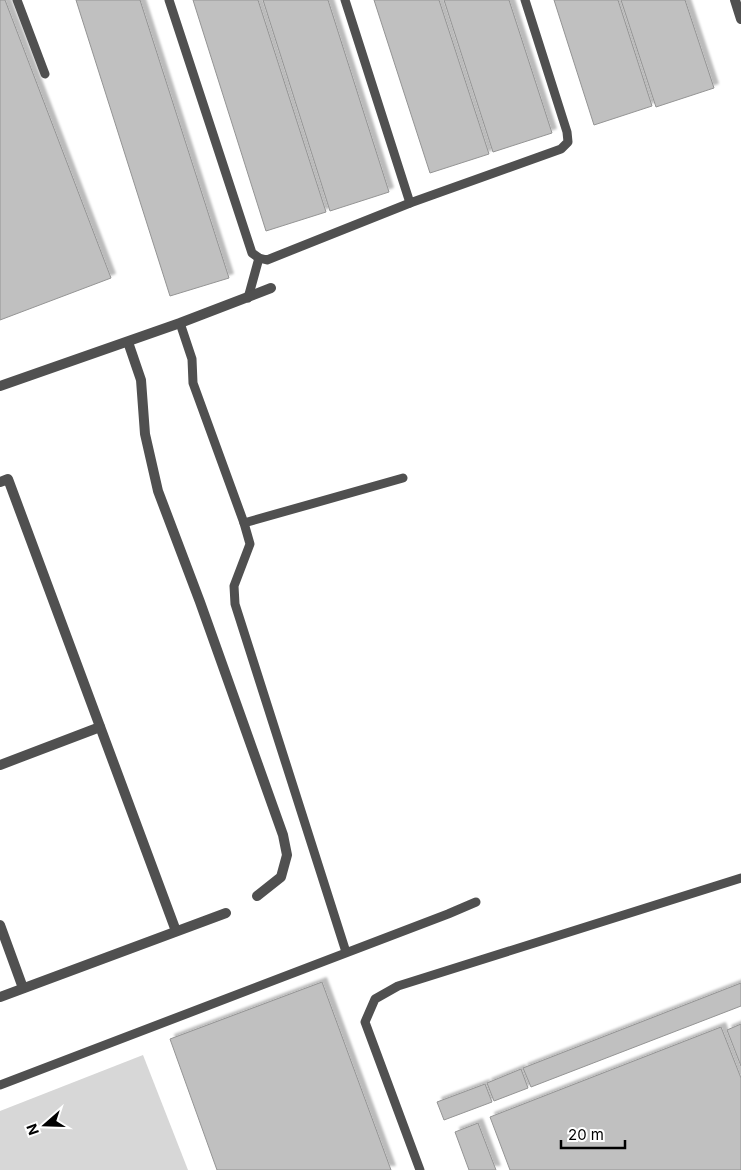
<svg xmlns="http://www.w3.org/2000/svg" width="741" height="1170" viewBox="0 0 741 1170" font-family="Inter,sans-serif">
	<defs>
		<filter id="shadow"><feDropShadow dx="4.5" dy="-4.5" stdDeviation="1" flood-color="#0004"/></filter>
	</defs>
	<rect width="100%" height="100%" fill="#fff"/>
	<polygon fill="#d7d7d7" points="143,1055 188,1170 0,1170 0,1111"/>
	<g fill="#c0c0c0" stroke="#949494" filter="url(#shadow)">
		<polygon points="0,0 5,0 111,278 0,320"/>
		<polygon points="76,0 140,0 229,278 170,296"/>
		<polygon points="193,0 258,0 326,212 266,231"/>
		<polygon points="263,0 328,0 389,192 330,211"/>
		<polygon points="374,0 439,0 489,154 430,173"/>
		<polygon points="444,0 509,0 552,133 493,152"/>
		<polygon points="554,0 618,0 652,106 594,125"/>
		<polygon points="621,0 685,0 714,88 656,107"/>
		<polygon points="322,982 391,1170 217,1170 170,1039"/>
		<polygon points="741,983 741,1006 531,1087 523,1068"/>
		<polygon points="741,1024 741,1066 727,1030"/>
		<polygon points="721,1027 741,1078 741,1170 510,1170 490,1117"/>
		<polygon points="521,1069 528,1088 494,1101 487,1083"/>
		<polygon points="485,1084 492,1102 444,1120 437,1102"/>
		<polygon points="478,1123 496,1170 469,1170 455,1132"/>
	</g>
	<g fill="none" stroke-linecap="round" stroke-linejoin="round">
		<g stroke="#505050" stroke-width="9">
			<polyline points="17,0 45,74"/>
			<polyline points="169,0 252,253 259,258 267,260 410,203 561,149 568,142 567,132 525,0"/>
			<polyline points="345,0 410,203"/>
			<polyline points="248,298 259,258"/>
			<polyline points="180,323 192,359 193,383 244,523 250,544 234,586 235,604 346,952"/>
			<polyline points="244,523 403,478"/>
			<polyline points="0,1085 448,914 476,902"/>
			<polyline points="420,1170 365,1022 375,999 398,986 741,878"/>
		</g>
		<g stroke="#505050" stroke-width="10">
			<polyline points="128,342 141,380 145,434 158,491 200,602 283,835 287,855 281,877 257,896"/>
			<polyline points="0,386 180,323 271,288"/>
			<polyline points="0,482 8,479 176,931"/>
			<polyline points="0,765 100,727"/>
			<polyline points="0,925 23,988"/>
			<polyline points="0,997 226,913"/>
		</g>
		<polyline stroke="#505050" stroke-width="10" points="735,0 741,19"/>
	</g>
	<g transform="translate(45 1125) rotate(250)" stroke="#ffffff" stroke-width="4" paint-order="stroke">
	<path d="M0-4L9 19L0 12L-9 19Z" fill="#000000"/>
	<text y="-8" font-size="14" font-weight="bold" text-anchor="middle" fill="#000000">N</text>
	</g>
	<path d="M561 1140v8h64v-8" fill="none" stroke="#000000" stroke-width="2.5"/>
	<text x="568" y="1140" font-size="15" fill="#000000" stroke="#ffffff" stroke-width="4" paint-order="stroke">20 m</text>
</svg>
